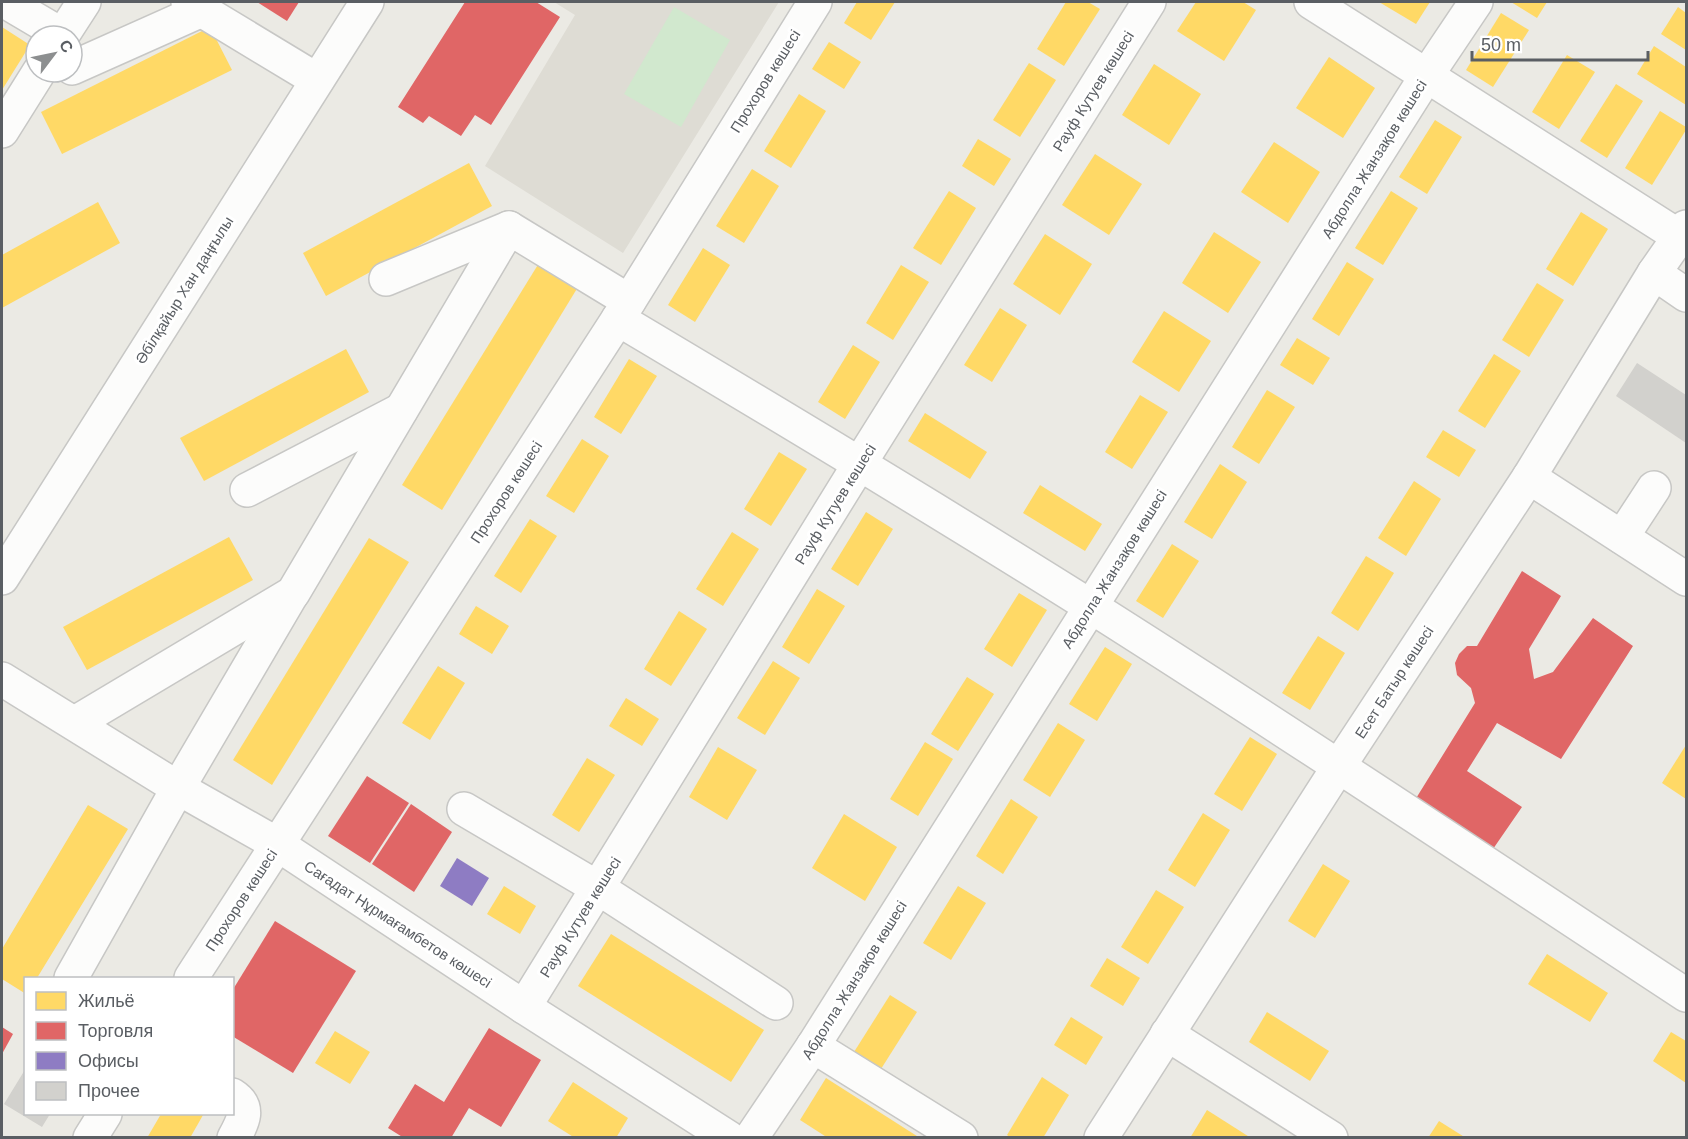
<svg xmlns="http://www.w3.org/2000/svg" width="1688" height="1139" viewBox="0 0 1688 1139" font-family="Helvetica,sans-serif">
	<rect width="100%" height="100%" fill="#ebeae4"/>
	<polygon fill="#dedcd4" points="554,2 779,2 623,253 485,166 575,15"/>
	<polygon fill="#d1e8ce" points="674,7 730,40 681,127 624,94"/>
	<g fill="#ffd966">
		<polygon points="857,2 895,2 871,40 844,23"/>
		<polygon points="1066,2 1088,2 1100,9 1064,66 1037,49"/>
		<polygon points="1196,2 1243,2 1256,10 1224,61 1177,31"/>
		<polygon points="1379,2 1430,2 1416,24"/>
		<polygon points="1511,2 1547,2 1537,18"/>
		<polygon points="1678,7 1686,13 1686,50 1661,34"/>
		<polygon points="1501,13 1529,30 1493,87 1466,70"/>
		<polygon points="2,27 30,45 2,90"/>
		<polygon points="210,27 232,70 62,154 41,112"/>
		<polygon points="829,42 861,62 844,89 812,69"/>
		<polygon points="1654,46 1686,67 1686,105 1637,74"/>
		<polygon points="1567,55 1595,72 1559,129 1532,112"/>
		<polygon points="1329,57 1375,88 1343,138 1296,108"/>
		<polygon points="1029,63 1056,80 1020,137 993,120"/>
		<polygon points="1154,64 1201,94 1169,145 1122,115"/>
		<polygon points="1616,84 1643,101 1607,158 1580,141"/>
		<polygon points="799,94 826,111 791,168 764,151"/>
		<polygon points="1660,111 1686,127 1686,130 1652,185 1625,168"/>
		<polygon points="1435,120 1462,137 1427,194 1399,177"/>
		<polygon points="978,139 1011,159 994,186 962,166"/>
		<polygon points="1274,142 1320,172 1288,223 1241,192"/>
		<polygon points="1095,154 1142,184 1109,235 1062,205"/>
		<polygon points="469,163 492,206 326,296 303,253"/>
		<polygon points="752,169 779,186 744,243 716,226"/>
		<polygon points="949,191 976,208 941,265 913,248"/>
		<polygon points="1391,191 1418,208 1383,265 1355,248"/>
		<polygon points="98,202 120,243 2,308 2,255"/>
		<polygon points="1581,212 1608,229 1573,286 1546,269"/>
		<polygon points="1214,232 1261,262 1228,313 1182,283"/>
		<polygon points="1045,234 1092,264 1060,315 1013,284"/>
		<polygon points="703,248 730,265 695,322 668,305"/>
		<polygon points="1347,262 1374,279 1339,336 1312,319"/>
		<polygon points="539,263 578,287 442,510 402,485"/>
		<polygon points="901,265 929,282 893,340 866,323"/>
		<polygon points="1537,283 1564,300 1529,357 1502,340"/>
		<polygon points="1000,308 1027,325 992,382 964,365"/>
		<polygon points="1164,311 1211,341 1179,392 1132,362"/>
		<polygon points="1297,338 1330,358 1313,385 1280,365"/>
		<polygon points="853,345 880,362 845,419 818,402"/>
		<polygon points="346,349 369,392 204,481 180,438"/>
		<polygon points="1494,354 1521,371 1485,428 1458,411"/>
		<polygon points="629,359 657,376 621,434 594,417"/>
		<polygon points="1267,390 1295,407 1259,464 1232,447"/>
		<polygon points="1140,395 1168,412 1132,469 1105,452"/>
		<polygon points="925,413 987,452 970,479 908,441"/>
		<polygon points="1443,430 1476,450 1459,477 1426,457"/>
		<polygon points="582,439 609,456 574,513 546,496"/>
		<polygon points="779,452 807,469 771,526 744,509"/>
		<polygon points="1220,464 1247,482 1212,539 1184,522"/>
		<polygon points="1414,481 1441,499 1406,556 1378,538"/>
		<polygon points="1040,485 1102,524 1085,551 1023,513"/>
		<polygon points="866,512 893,529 858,586 831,569"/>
		<polygon points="530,519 557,536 521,593 494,576"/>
		<polygon points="732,532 759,549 723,606 696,589"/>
		<polygon points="229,537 253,580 87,670 63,627"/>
		<polygon points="369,538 409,562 272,785 233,760"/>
		<polygon points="1172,544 1199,561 1163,618 1136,601"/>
		<polygon points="1366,556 1394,573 1358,631 1331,613"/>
		<polygon points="817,589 845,606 809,664 782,647"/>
		<polygon points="1019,593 1047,610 1012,667 984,649"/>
		<polygon points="476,606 509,626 492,654 459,634"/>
		<polygon points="679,611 707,629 671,686 644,669"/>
		<polygon points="1318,636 1345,653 1310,710 1282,693"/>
		<polygon points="1105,647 1132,664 1097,721 1069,704"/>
		<polygon points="773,661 800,678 765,735 737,718"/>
		<polygon points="438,666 465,683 430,740 402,723"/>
		<polygon points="967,677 994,694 958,751 931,734"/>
		<polygon points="626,698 659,719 642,746 609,726"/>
		<polygon points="1058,723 1085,740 1050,797 1023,780"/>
		<polygon points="1250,737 1277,754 1242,811 1214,794"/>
		<polygon points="925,742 953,759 918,816 890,799"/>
		<polygon points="1686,745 1686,799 1662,783"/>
		<polygon points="718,747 757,770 727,820 689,797"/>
		<polygon points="587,758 615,775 579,832 552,815"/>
		<polygon points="1011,799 1038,817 1003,874 976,856"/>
		<polygon points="88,805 128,829 37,978 26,978 26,994 2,979 2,949"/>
		<polygon points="1203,813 1230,830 1195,887 1168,870"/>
		<polygon points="844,814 897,847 865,901 812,868"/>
		<polygon points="1323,864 1350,881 1315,938 1288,921"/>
		<polygon points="504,886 536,906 520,934 487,914"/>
		<polygon points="958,886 986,903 951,960 923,943"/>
		<polygon points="1156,890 1184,907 1148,964 1121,947"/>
		<polygon points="611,934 764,1030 731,1082 578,986"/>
		<polygon points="1547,954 1608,993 1590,1022 1528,984"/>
		<polygon points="1107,958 1140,978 1123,1006 1090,986"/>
		<polygon points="890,995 917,1012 881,1069 854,1052"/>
		<polygon points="1267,1012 1329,1051 1310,1081 1249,1042"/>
		<polygon points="1071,1017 1103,1037 1086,1065 1054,1045"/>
		<polygon points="335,1031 370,1052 350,1084 315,1063"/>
		<polygon points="1671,1032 1686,1041 1686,1083 1653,1061"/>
		<polygon points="1042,1077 1069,1095 1043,1138 1011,1138 1007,1135"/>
		<polygon points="826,1078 920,1138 828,1138 800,1120"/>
		<polygon points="573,1082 628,1118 616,1138 575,1138 548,1121"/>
		<polygon points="1207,1110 1251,1138 1190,1138"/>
		<polygon points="161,1114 200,1114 203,1115 190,1138 147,1138"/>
		<polygon points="1439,1121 1466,1138 1428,1138"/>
	</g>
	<g fill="#e06666">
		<polygon points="257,2 299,2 287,21"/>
		<polygon points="465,2 536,2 560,17 491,125 475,115 461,136 429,116 423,123 398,107"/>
		<polygon points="1522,571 1561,596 1529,649 1534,679 1553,672 1593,618 1633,646 1561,759 1497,723 1467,771 1522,807 1493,849 1415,800 1475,703 1471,688 1457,675 1455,663 1459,654 1467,646 1477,646"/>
		<polygon points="367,776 409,803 370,863 328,836"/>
		<polygon points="411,804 452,832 414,892 372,864"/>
		<polygon points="275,921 356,971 293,1073 232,1036 232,991"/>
		<polygon points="2,1027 13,1034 2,1054"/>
		<polygon points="489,1028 541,1060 501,1127 469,1108 451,1138 404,1138 388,1128 415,1084 444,1102"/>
	</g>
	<polygon fill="#8e7cc3" points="457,858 489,878 472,906 440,886"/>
	<g fill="#d2d1cd">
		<polygon points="1637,363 1686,395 1686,443 1616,396"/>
		<polygon points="26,1068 26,1114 50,1114 42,1127 4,1104"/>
	</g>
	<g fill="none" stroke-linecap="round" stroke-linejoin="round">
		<g stroke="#c7c7c5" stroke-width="36">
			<g id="minor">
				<polyline points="6,2 62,35"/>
				<polyline points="188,2 317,80"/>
				<polyline points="1311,2 1680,237"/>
				<polyline points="62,36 84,2"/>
				<polyline points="72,68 202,10"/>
				<polyline points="2,131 39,72"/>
				<polyline points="1654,273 1686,295"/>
				<polyline points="386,279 509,228"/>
				<path d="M618 319C776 413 934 508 1090 606 1291 733 1488 865 1686 995"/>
				<polyline points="1529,477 1686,579"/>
				<polyline points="247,490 401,410"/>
				<polyline points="1622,537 1654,488"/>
				<polyline points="2,578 367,2"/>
				<polyline points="2,679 178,788 277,844 524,1007 729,1138"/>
				<polyline points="75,723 293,593 509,228 629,301"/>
				<polyline points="464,809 598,888 776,1003"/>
				<polyline points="71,978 178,788 292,594"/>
				<polyline points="191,978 618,319 815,2"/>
				<polyline points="524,1007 860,463 1149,2"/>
				<polyline points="1167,1034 1331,1138"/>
				<polyline points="813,1046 961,1138"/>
				<path d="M232 1095C251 1107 243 1122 234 1138"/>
				<polyline points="90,1138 105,1114"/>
				<polyline points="751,1138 813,1046 1427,75 1476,2"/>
				<polyline points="1101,1138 1339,766 1529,477 1654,273 1686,227"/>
			</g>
		</g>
		<use href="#minor" stroke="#fcfcfb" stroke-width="33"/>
	</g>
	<g text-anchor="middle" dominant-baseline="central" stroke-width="6" stroke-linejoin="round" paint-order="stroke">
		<g font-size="15" fill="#5a5e63" stroke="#fff">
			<text transform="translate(765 81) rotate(-58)">Прохоров көшесі</text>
			<text transform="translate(1093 91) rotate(-58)">Рауф Кутуев көшесі</text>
			<text transform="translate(1374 159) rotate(-58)">Абдолла Жанзақов көшесі</text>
			<text transform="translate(184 290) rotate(-58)">Әбілқайыр Хан даңғылы</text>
			<text transform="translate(506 492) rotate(-57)">Прохоров көшесі</text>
			<text transform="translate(835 504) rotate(-58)">Рауф Кутуев көшесі</text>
			<text transform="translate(1114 569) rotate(-58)">Абдолла Жанзақов көшесі</text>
			<text transform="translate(1394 682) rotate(-57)">Есет Батыр көшесі</text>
			<text transform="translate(241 900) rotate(-57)">Прохоров көшесі</text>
			<text transform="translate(580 917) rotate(-58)">Рауф Кутуев көшесі</text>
			<text transform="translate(398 924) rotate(33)">Сағадат Нұрмағамбетов көшесі</text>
			<text transform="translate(854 980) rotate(-58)">Абдолла Жанзақов көшесі</text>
		</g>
	</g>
	<rect width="1688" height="1139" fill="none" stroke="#5a5e63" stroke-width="6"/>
	<rect x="24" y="977" width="210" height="138" fill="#ffffff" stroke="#bdbfc1" stroke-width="1.5"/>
	<rect x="36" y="992" width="30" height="18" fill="#ffd966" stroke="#bdbfc1" stroke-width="1.5"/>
	<text x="78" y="1007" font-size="18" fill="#5a5e63">Жильё</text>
	<rect x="36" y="1022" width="30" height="18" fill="#e06666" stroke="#bdbfc1" stroke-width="1.5"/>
	<text x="78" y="1037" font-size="18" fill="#5a5e63">Торговля</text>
	<rect x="36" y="1052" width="30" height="18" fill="#8e7cc3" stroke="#bdbfc1" stroke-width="1.5"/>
	<text x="78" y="1067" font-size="18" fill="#5a5e63">Офисы</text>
	<rect x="36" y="1082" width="30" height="18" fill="#d2d1cd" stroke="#bdbfc1" stroke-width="1.5"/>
	<text x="78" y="1097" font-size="18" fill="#5a5e63">Прочее</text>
	<g transform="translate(54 54) rotate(58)"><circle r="28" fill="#ffffff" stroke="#bdbfc1" stroke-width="1.5"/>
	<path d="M0-4.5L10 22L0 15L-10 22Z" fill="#8d8f90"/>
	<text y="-9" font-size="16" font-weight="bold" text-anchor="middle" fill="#5a5e63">С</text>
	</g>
	<path d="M1472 51v9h176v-9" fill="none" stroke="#5a5e63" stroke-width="3"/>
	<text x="1481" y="51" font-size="18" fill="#5a5e63" stroke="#ffffff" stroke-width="4.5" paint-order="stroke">50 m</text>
</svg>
